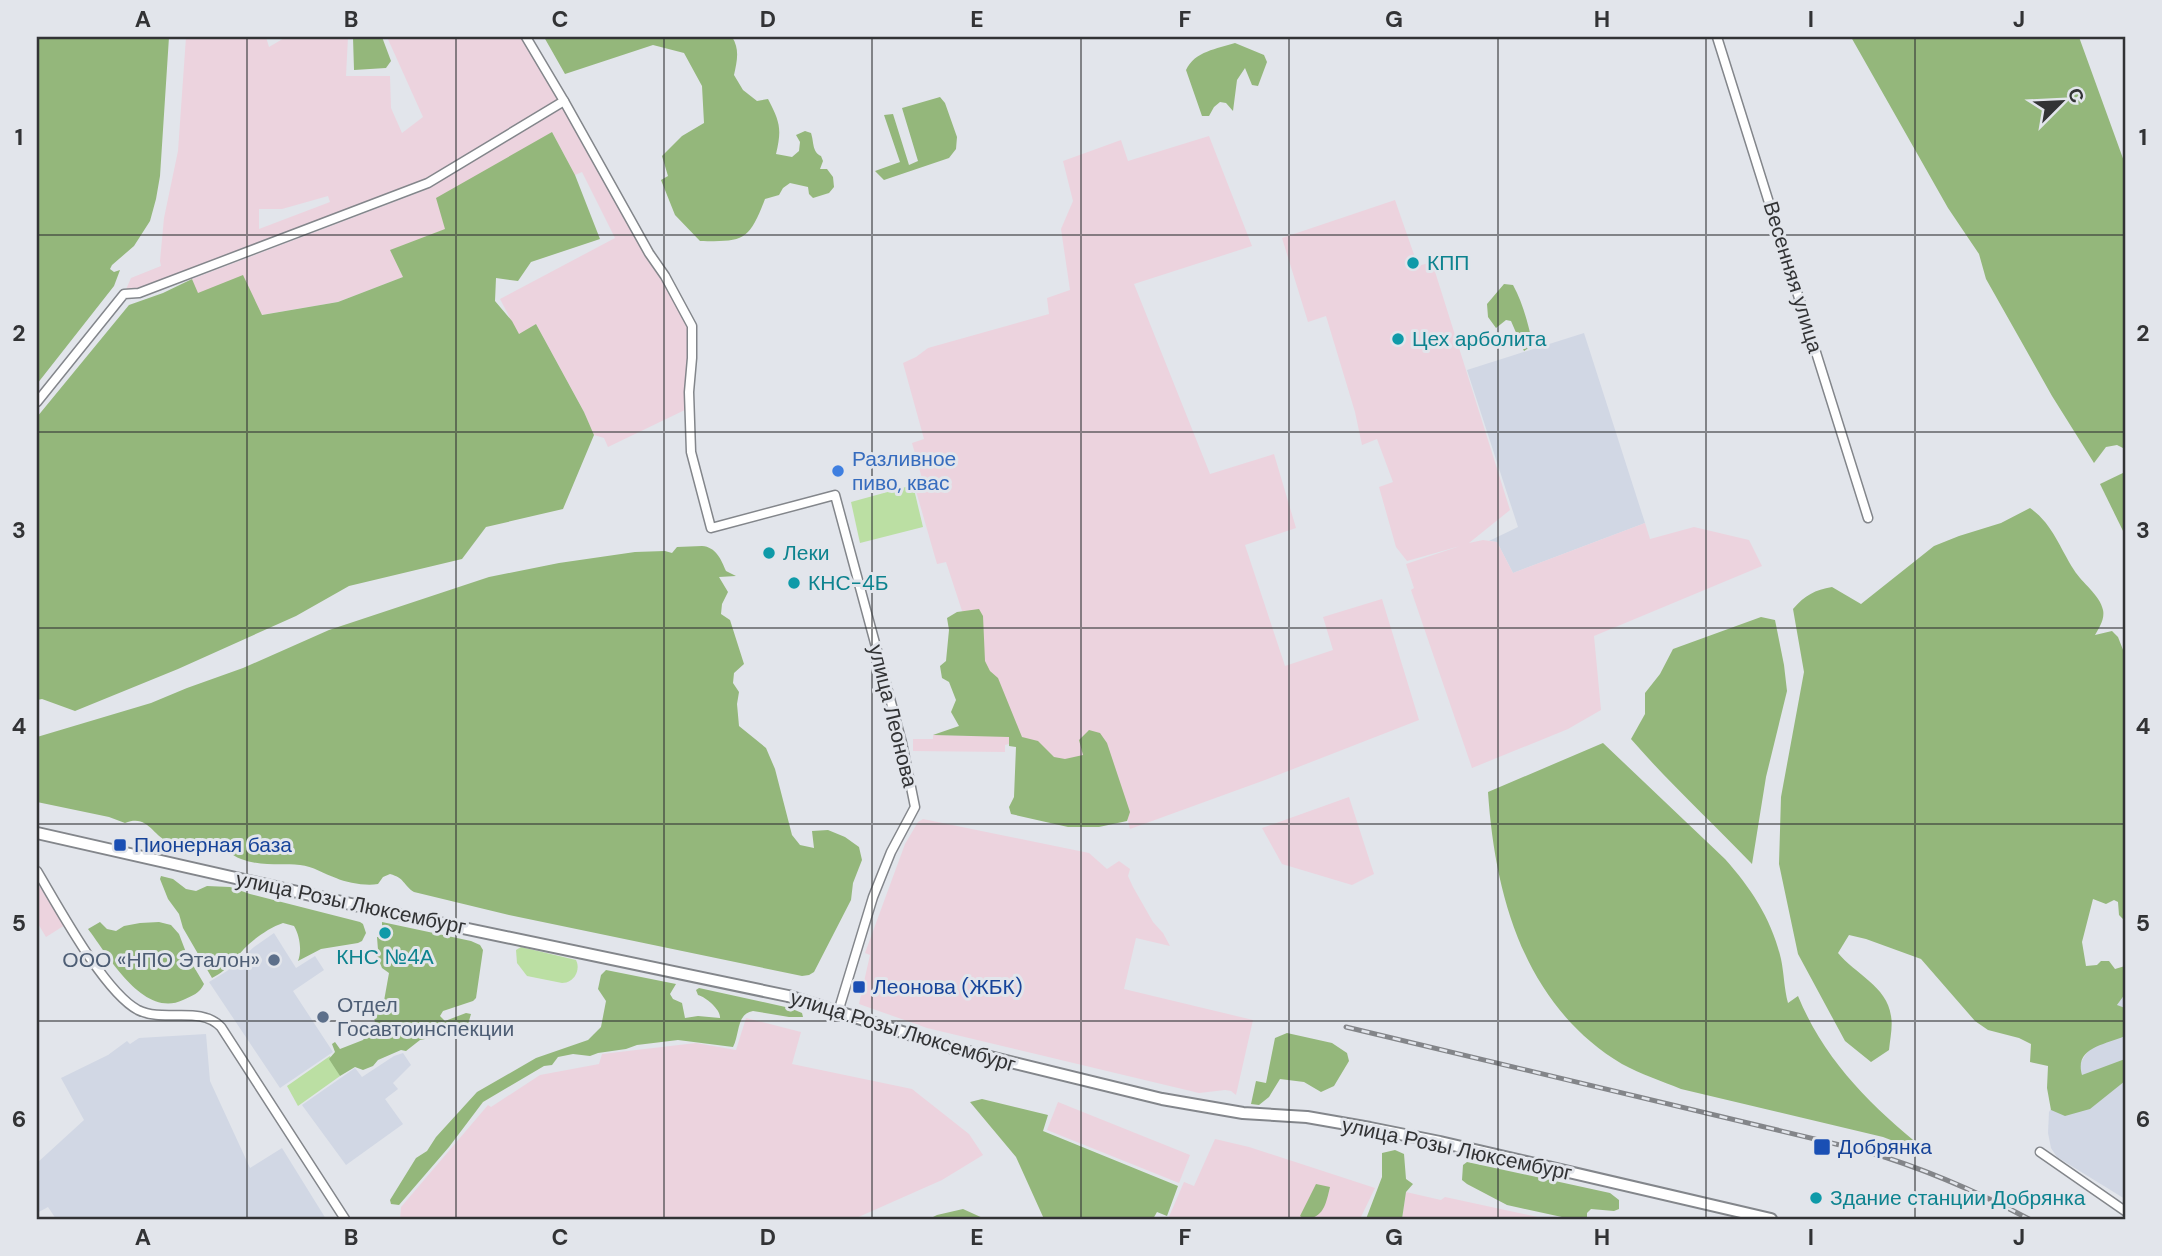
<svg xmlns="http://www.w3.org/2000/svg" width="2162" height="1256" viewBox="0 0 2162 1256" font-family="'DM Sans',sans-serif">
	<rect width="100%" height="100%" fill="#e2e5eb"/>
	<g fill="#d1d7e4">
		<polygon points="1584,333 1645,523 1513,573 1497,542 1489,541 1518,527 1467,370"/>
		<polygon points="274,933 296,968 315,956 324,970 293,991 333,1052 280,1088 209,982 227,971 254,947"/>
		<polygon points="2125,993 2125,1199 2057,1157 2051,1148 2048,1133 2049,1112"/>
		<polygon points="206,1034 210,1081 250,1168 282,1148 326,1219 56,1219 48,1207 37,1213 37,1163 84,1120 61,1078 108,1055 127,1041 130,1044 139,1038"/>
		<polygon points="403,1053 411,1065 393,1083 398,1089 385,1099 403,1124 346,1165 302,1105 355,1068 362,1077 394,1056"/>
	</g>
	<g fill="#ecd3de" fill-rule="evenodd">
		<path d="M186 37H266L269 47 286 37H348L346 76H390L391 108 402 133 423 117 387 37H530L560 87 692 326 689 408 608 447 604 438 594 435 584 412 536 324 519 335 500 299 615 238 582 172 575 175 552 132 446 229 391 250 403 277 338 302 261 315 197 293 192 279 428 189 430 187 428 183 139 293 124 294 131 278 161 266 160 261 164 218 178 151ZM328 196 330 202 259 229V209H282Z"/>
		<polygon points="1209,136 1252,246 1134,284 1210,474 1274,454 1296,528 1245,545 1285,666 1333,650 1323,617 1382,599 1419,720 1265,780 1130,829 1126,814 1032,755 1009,736 1009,744 1005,745 1005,752 913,751 913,739 933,739 933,735 1003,736 946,562 937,564 914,484 923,482 912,443 924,439 903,363 916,357 928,348 1049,314 1047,298 1070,290 1061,229 1073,201 1063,161 1121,140 1128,161"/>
		<polygon points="1395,200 1418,266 1432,262 1510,510 1469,543 1483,540 1497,542 1513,573 1645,523 1650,539 1694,527 1749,540 1762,566 1594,636 1601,710 1568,729 1472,768 1411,590 1414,588 1406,564 1460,546 1407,561 1396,547 1379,487 1393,482 1377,439 1362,445 1355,412 1326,316 1308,322 1282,238"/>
		<polygon points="1349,797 1374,874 1352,885 1282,864 1262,828"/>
		<polygon points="923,819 1089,853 1107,869 1119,861 1130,869 1128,876 1133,887 1153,922 1163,933 1170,946 1136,938 1124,989 1253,1020 1236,1095 1231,1091 1225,1090 1199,1093 927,1028 859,1004 870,955 865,953 905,844 918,822"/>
		<polygon points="37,883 65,925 46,937 37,922"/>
		<polygon points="746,1018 801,1032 792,1064 912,1089 969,1134 983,1155 942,1180 854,1219 400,1219 401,1207 488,1105 491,1107 540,1075 599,1064 602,1054 696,1043 736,1050"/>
		<polygon points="1058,1102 1190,1155 1179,1183 1047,1130"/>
		<polygon points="1215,1139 1249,1147 1375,1188 1360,1219 1168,1219 1184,1182 1194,1186"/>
		<polygon points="1406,1192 1441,1200 1445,1197 1547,1219 1402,1219"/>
	</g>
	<g fill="#bbdfa3">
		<polygon points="913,485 923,527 860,543 851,502"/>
		<path d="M521 947 576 960C581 970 574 983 562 983L527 976 517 963 516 950Z"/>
		<polygon points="330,1056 340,1076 298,1106 287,1086"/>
	</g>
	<g fill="#94b77b">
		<polygon points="37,37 169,37 160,176 156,199 150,221 134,246 112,265 110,269 114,272 120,270 114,286 37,384"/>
		<polygon points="353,37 382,37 391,61 386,68 354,70"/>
		<path d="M544 37H732C740 49 737 61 734 75L743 90 757 101 768 99C780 122 782 129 776 154L792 157 799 151 800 142 796 135 805 131 811 133C814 142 812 152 821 156L823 161 820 169H827L833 177 834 187 829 193 813 198 809 194 808 187 790 183 783 188 779 195 765 199C749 241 744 242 700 241L675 215 661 180 668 176 662 156 682 136 704 123 702 86 684 53 653 45 565 74Z"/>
		<polygon points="1851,37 2079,37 2125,164 2125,447 2123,448 2117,445 2106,447 2094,463 2052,396 1986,279 1979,254 1948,208"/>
		<path d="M1235 43 1264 55 1267 62 1258 86 1252 85 1245 68 1237 80 1233 111 1226 103 1220 102 1214 107 1209 116H1202L1186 70C1195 51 1217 49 1235 43Z"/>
		<polygon points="940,97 945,103 957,137 956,149 949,158 884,180 875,171 900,162 884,115 893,114 909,165 918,161 902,108"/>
		<polygon points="552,132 575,175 600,239 531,262 518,281 496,278 495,301 512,321 519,334 536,324 584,412 594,435 563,509 486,527 462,559 349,586 296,616 178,669 75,711 42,699 37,700 37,417 129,305 163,293 192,279 198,293 243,275 262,315 338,302 403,277 390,250 445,229 436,198"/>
		<path d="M1504 284 1513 285C1523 303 1528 324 1533 345L1524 351 1511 321 1506 320 1496 328 1488 317 1487 304Z"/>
		<polygon points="2125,472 2125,535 2100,484"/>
		<path d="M2030 508C2052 523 2060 548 2074 570 2082 583 2100 595 2103 610 2105 619 2099 628 2095 635L2112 631 2118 637 2125 655V921L2119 915 2118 902 2114 900 2106 904 2093 899 2082 942 2086 966 2097 965 2101 961H2109L2115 969 2125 966V994L2117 1005 2125 1008V1036C2105 1045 2074 1047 2082 1075L2125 1059V1081L2090 1109 2065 1116 2051 1110 2047 1088 2048 1066 2030 1062 2031 1044 2019 1038 1988 1030 1975 1021 1921 959 1866 939 1849 935 1838 953C1855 974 1887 986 1891 1016 1893 1026 1890 1039 1889 1050L1871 1062 1845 1041 1798 954 1779 864 1781 797 1804 672 1793 609C1805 595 1815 590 1832 587L1861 604 1934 546 1959 536 2001 523Z"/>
		<path d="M702 546C716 547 721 559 726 571L736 576 719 577 728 592 722 604 721 614 730 620 744 664 734 673 733 683 739 692 737 704 739 726 766 748 775 769 792 835 800 845 814 848 812 831 828 830 845 837 859 847 862 860 853 883 851 900 814 972 809 975 802 976 509 915 414 892C403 885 405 878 390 874L383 877 378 884C366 886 347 883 336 878 324 874 313 866 300 865 279 863 263 867 241 859 231 856 224 845 214 843 200 840 184 847 171 843 151 836 149 814 125 823L109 817 37 802V737L151 703 187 688 243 668 329 630 489 577 559 563 635 552 665 551 672 553 677 547Z"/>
		<polygon points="979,609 983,616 985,661 990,671 998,678 1022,737 1038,741 1054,757 1065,759 1083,755 1079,740 1089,730 1100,733 1107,743 1130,812 1127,821 1099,827 1068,827 1011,814 1009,807 1014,797 1016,747 1009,746 1009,737 933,735 959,726 951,712 956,700 949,682 942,678 940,666 946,661 949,630 947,618 957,612"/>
		<path d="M1761 617 1775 620 1784 665 1787 691 1766 777 1752 864C1712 822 1669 783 1631 739L1645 714V693L1660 674 1673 649Z"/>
		<path d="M1603 743 1725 859C1751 888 1772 920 1781 959 1784 973 1784 988 1788 1003L1798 996C1826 1064 1877 1112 1933 1156L1883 1137 1681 1089C1662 1081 1640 1074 1622 1064 1525 1006 1495 897 1488 792Z"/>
		<path d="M161 876 173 879 186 889 196 891 207 886 230 887 250 894 360 922 363 924 366 933 362 941 358 943 321 949 298 961C302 951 300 936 294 926L283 923C271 927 258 936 249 944 235 957 230 969 212 978L183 928 179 914 168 899 160 879Z"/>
		<path d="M100 922 107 929 116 931 124 926 140 923 159 922 171 925 179 934 187 955 204 984C200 993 192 996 183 1000 143 1019 108 955 88 929Z"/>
		<polygon points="382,922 471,941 480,945 483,950 476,998 473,1001 443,1011 440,1016 445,1021 466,1013 471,1014 466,1031 449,1034 443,1030 438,1030 435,1037 420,1040 406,1051 401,1050 378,1060 373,1066 363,1070 355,1067 340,1076 329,1059 335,1052 332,1044 335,1042 340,1049 363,1040 375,1024 374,1015 382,1012 389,973 382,968 376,953 378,950 377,937 388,936 389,930 382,927"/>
		<path d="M606 970 676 984 670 994 673 999 682 1003 685 1018 698 1016 720 1018C721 1010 706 997 698 995L696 990 699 988 790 1008 802 1013 803 1017H789L753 1011C736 1014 740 1034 733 1047L678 1040 637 1045 626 1049 598 1053 590 1056 573 1054 558 1057 552 1065 544 1066 483 1102 449 1147 399 1205 391 1204 390 1200 416 1158 427 1151 436 1137 477 1092 536 1058 588 1040 601 1027 606 1001 598 989 601 975Z"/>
		<polygon points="1287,1033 1332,1043 1347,1053 1349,1061 1334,1086 1321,1092 1304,1082 1280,1079 1269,1097 1259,1105 1251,1104 1256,1081 1266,1083 1275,1038"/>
		<polygon points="982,1099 1048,1115 1043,1131 1178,1186 1167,1216 1157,1212 1153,1219 1044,1219 1016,1157 970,1102"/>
		<polygon points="1395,1150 1404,1154 1406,1179 1413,1184 1406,1192 1402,1219 1366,1219 1382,1177 1382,1153"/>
		<polygon points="1467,1162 1610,1193 1619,1200 1619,1209 1614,1211 1591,1209 1587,1213 1587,1219 1571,1219 1507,1205 1467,1184 1462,1180 1463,1165"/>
		<path d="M1316 1184 1330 1187C1326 1203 1324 1219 1304 1219L1300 1216Z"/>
		<polygon points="963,1209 985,1219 929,1219 937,1215"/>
	</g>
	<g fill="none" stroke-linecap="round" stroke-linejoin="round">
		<g stroke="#83868b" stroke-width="11">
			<g id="street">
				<polyline points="1717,37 1868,518"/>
				<polyline points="564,101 649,253 665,276 692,326 692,358 689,392 691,452 711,528 835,495 902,743 915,807 891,852 873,897 838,1012"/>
				<polyline points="37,402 124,294 139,293 428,183 564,101 526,37"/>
				<path d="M37 871C58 906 104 992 138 1010 164 1023 200 1005 221 1027L345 1219"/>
				<polyline points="2040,1152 2125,1211"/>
			</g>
		</g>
		<g stroke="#83868b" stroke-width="14">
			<polyline id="secondary" points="37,833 377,910 788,996 953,1048 1162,1099 1243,1113 1307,1117 1370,1128 1440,1142 1771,1219"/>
		</g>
		<use href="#street" stroke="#fff" stroke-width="8"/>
		<use href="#secondary" stroke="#fff" stroke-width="10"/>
		<g stroke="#838589" stroke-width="5">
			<path id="rail" d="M1346 1027 1865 1151C1923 1168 1976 1191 2029 1219"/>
		</g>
		<use href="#rail" stroke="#e2e5eb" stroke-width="2.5" stroke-dasharray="8" stroke-linecap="butt"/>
	</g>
	<path fill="none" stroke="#323335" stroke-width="2" stroke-opacity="0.55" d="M247 37V1219M456 37V1219M664 37V1219M872 37V1219M1081 37V1219M1289 37V1219M1498 37V1219M1706 37V1219M1915 37V1219M37 235H2125M37 432H2125M37 628H2125M37 824H2125M37 1021H2125"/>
	<g fill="#0f9aa8" stroke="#e2e5eb" stroke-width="2.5">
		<circle cx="1413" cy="263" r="7"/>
		<circle cx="1398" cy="339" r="7"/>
		<circle cx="769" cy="553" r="7"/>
		<circle cx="794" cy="583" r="7"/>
		<circle cx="385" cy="933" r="7"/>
		<circle cx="1816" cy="1198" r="7"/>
	</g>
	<circle fill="#3f7fe0" stroke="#e2e5eb" stroke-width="2.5" cx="838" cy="471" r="7"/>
	<g fill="#1a4fb4" stroke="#e2e5eb" stroke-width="2.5">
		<rect x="113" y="838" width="14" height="14" rx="3.5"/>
		<rect x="852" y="980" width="14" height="14" rx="3.5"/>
		<rect x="1813" y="1138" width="18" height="18" rx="3.5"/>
	</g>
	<g fill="#5c6f8a" stroke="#e2e5eb" stroke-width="2.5">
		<circle cx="274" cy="960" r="7"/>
		<circle cx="323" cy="1017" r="7"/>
	</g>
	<g text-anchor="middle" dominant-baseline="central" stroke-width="6" stroke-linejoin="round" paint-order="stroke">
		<g font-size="21" fill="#0d838f" stroke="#e2e5eb" text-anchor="start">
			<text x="1427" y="263">КПП</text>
			<text x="1412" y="339">Цех арболита</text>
			<text x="783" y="553">Леки</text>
			<text x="808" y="583">КНС-4Б</text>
			<text x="385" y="957" text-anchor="middle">КНС №4А</text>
			<text x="1830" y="1198">Здание станции Добрянка</text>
		</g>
		<g font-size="21" fill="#323335" stroke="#e2e5eb">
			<text transform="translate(1793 277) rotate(73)">Весенняя улица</text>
			<text transform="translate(893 716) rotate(76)">улица Леонова</text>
			<text transform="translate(351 903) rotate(12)">улица Розы Люксембург</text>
			<text transform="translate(903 1031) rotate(17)">улица Розы Люксембург</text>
			<text transform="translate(1457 1149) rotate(12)">улица Розы Люксембург</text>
		</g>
		<g font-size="21" fill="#366cbe" stroke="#e2e5eb" text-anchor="start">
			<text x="852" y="459">Разливное<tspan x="852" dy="24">пиво, квас</tspan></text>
		</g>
		<g font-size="21" fill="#164399" stroke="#e2e5eb" text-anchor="start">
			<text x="134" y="845">Пионерная база</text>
			<text x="873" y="987">Леонова (ЖБК)</text>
			<text x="1838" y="1147">Добрянка</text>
		</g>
		<g font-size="21" fill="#4e5e75" stroke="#e2e5eb" text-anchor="end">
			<text x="260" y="960">ООО «НПО Эталон»</text>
			<text x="337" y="1005" text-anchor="start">Отдел<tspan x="337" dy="24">Госавтоинспекции</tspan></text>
		</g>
	</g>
	<rect width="2162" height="1256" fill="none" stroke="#e2e5eb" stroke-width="77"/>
	<g transform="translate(2061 102) rotate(66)" stroke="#e2e5eb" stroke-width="5" paint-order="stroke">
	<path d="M0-5L12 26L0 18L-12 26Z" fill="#323335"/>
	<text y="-10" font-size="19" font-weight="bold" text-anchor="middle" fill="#323335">С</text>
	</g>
	<rect x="38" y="38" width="2086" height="1180" fill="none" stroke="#323335" stroke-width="2.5"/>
	<g font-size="23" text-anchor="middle" font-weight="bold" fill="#323335">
		<text x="143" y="27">A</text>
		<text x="351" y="27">B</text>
		<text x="560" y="27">C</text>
		<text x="768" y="27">D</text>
		<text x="977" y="27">E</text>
		<text x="1185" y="27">F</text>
		<text x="1394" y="27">G</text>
		<text x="1602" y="27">H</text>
		<text x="1811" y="27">I</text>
		<text x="2019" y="27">J</text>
		<text x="19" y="145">1</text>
		<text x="2143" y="145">1</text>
		<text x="19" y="341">2</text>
		<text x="2143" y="341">2</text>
		<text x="19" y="538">3</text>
		<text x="2143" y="538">3</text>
		<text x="19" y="734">4</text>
		<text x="2143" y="734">4</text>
		<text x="19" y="931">5</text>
		<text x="2143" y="931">5</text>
		<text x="19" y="1127">6</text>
		<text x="2143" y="1127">6</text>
		<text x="143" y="1245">A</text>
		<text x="351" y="1245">B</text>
		<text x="560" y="1245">C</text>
		<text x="768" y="1245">D</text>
		<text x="977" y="1245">E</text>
		<text x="1185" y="1245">F</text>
		<text x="1394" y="1245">G</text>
		<text x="1602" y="1245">H</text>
		<text x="1811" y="1245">I</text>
		<text x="2019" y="1245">J</text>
	</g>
</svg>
